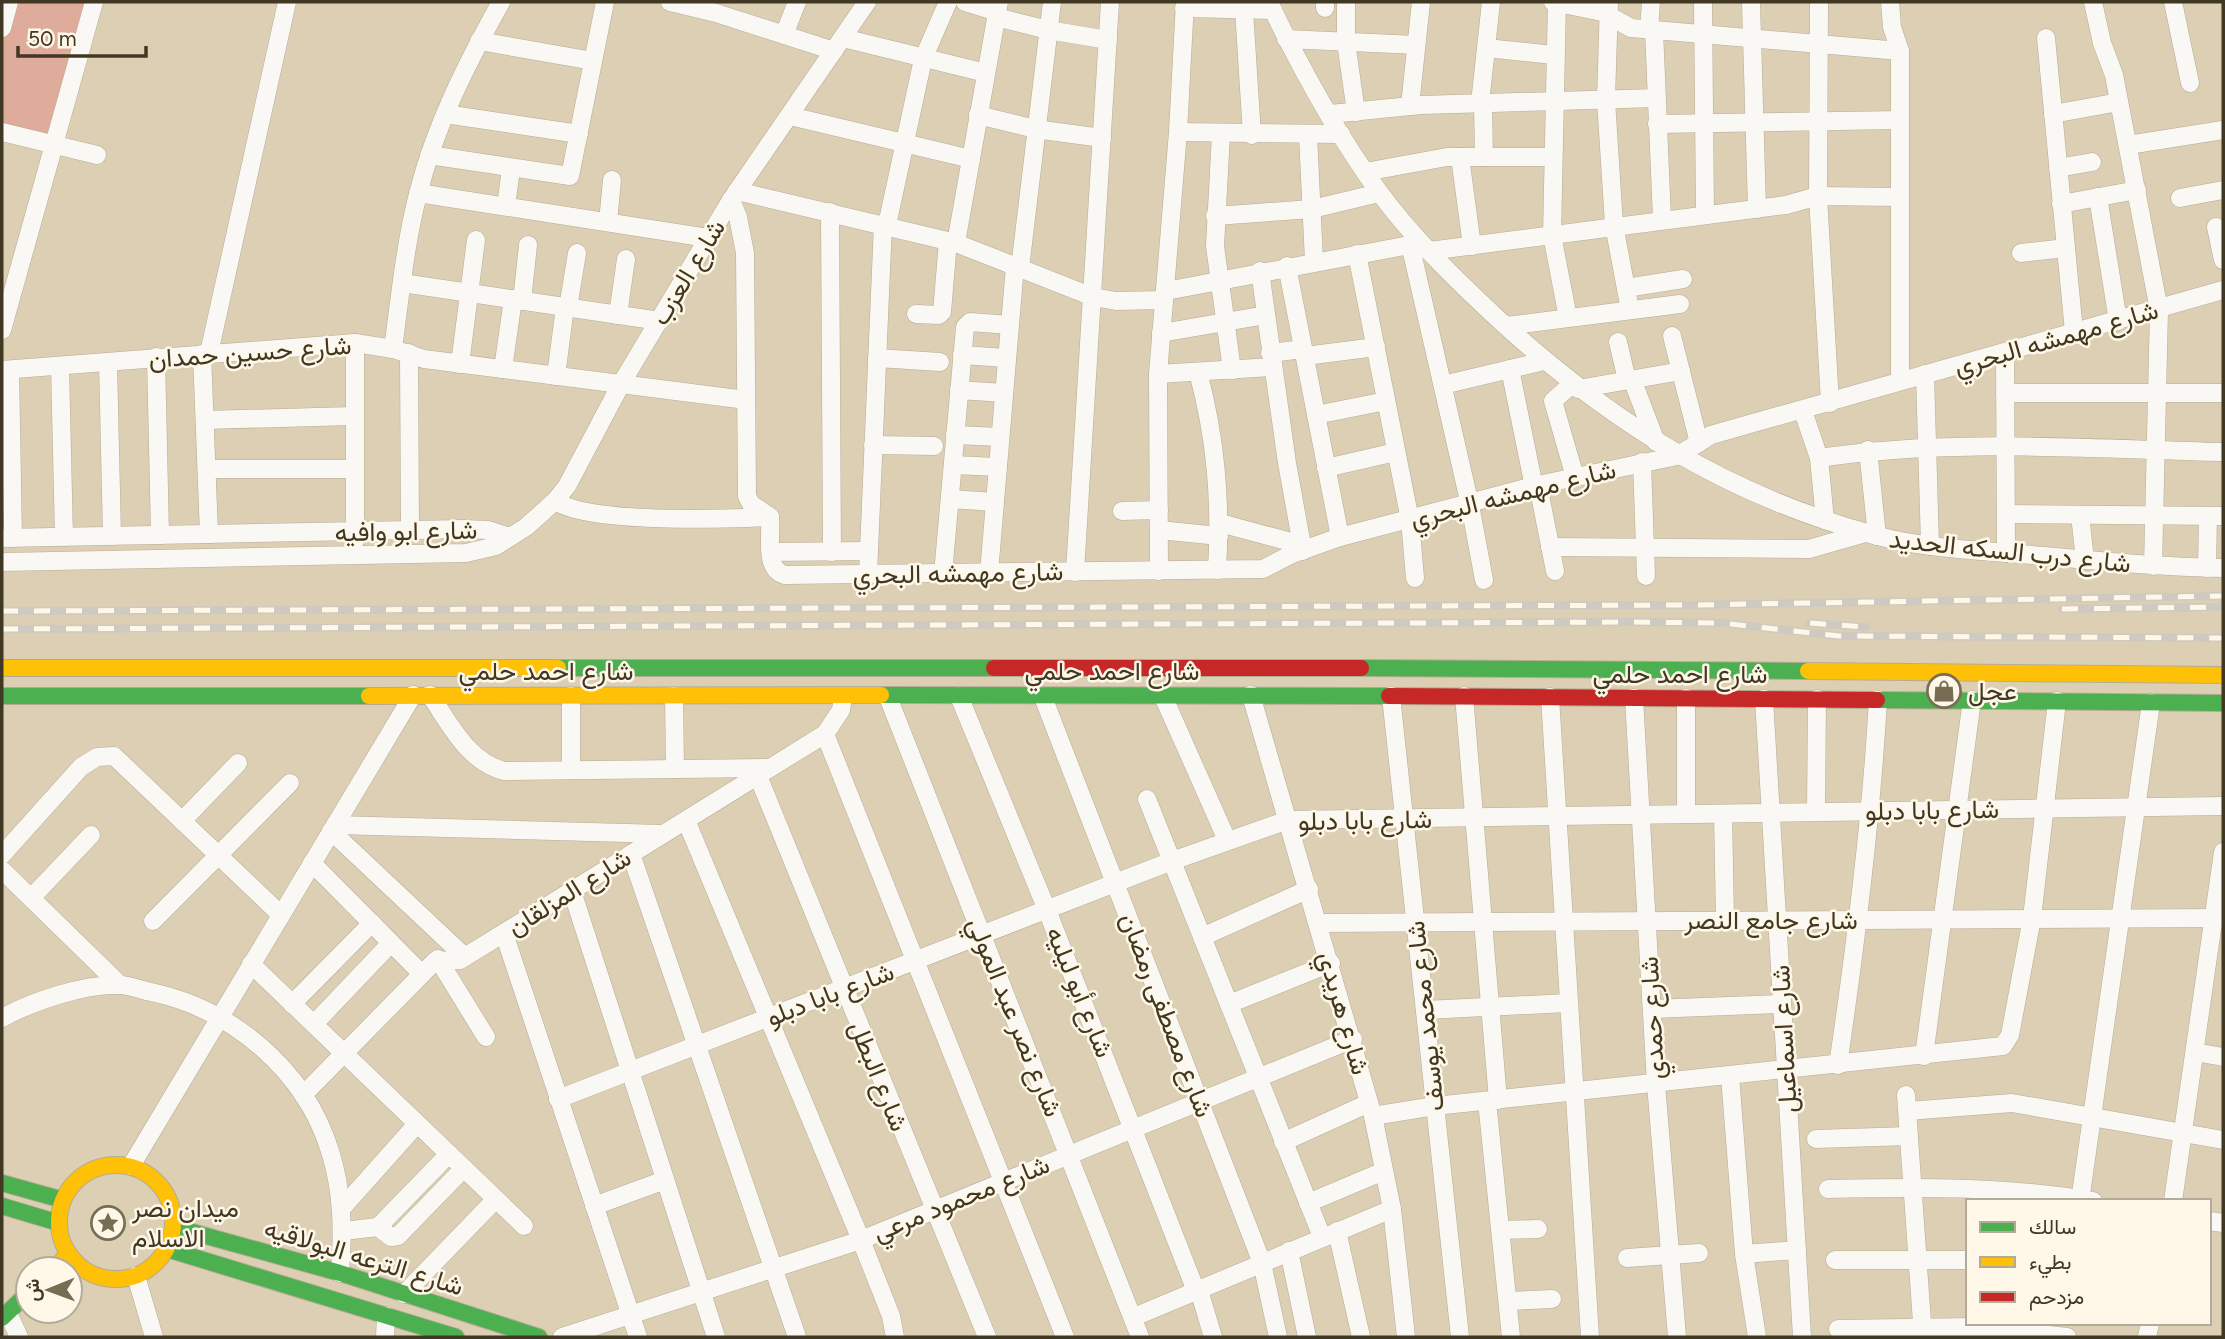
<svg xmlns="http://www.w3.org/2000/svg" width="2225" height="1339" viewBox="0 0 2225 1339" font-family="Figtree,Vazirmatn,sans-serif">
	<rect width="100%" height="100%" fill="#dccfb3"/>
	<polygon fill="#dfab9b" points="11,2 91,2 52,142 2,129 2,35"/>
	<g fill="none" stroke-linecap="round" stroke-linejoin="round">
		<g stroke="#b6ac95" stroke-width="19">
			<g id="street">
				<polyline points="670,2 716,13 834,51"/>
				<polyline points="965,2 997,12"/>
				<path d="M1269 2C1300 67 1336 133 1379 192 1413 238 1455 279 1497 318 1609 421 1726 495 1874 535 1922 548 1972 550 2021 554 2089 560 2156 567 2223 568"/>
				<polyline points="1346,2 1346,42 1356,112"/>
				<polyline points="1553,2 1602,12 1631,28 1900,51"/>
				<polyline points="1557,2 1552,235 1568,318"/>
				<polyline points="1609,2 1606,100 1614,225 1630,310"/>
				<polyline points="1703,2 1705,214"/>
				<polyline points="1751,2 1757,209"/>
				<polyline points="1819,2 1818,196 1830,403"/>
				<polyline points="1890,2 1892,27 1900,51 1900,381"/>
				<polyline points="2093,2 2102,43 2114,75 2159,310 2153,566"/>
				<polyline points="2173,2 2190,83"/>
				<polyline points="1184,8 1273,10"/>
				<polyline points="1325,8 1325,2"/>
				<polyline points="1244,10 1252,135"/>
				<polyline points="996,17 1048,30 1108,40"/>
				<polyline points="2,28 9,2"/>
				<polyline points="1649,30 1651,2"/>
				<polyline points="1654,30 1662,219"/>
				<polyline points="784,35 797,2"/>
				<polyline points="843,38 986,73"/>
				<polyline points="2046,38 2074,332"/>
				<polyline points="1286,39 1416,45"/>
				<polyline points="479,41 593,61"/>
				<polyline points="1486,48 1554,55"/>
				<polyline points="1480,103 1491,2"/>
				<polyline points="1483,103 1484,157"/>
				<polyline points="1410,106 1421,2"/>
				<polyline points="445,114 579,134"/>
				<polyline points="1330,114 1421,105 1656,98"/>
				<polyline points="2053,114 2119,102"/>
				<polyline points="978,115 1035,129 1102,138"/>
				<polyline points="790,116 971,159"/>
				<polyline points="1657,124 1899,120"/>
				<polyline points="2,132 97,155"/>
				<polyline points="1178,132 1341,134"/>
				<polyline points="1221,134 1215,246 1232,370"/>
				<polyline points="1308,135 1314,261"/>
				<polyline points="2128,145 2223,130"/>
				<polyline points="429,155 570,176 605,2"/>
				<polyline points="1460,157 1472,246"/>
				<polyline points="2058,168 2092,162"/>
				<polyline points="1365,172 1447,157 1552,157"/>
				<polyline points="737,191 956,243 1093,297 1116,301 1164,300"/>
				<polyline points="418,193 708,238"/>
				<polyline points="2098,197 2118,321"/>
				<polyline points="2180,198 2223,190"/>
				<path d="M731 200 738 217 745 253 747 496 751 504 770 517C772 535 763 569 785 575L1263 569 1292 554 1340 537 1538 485 1677 456 1711 435 2223 290"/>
				<polyline points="2061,204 2137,190"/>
				<polyline points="506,206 511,169"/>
				<polyline points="830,212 832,552"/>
				<polyline points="1215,216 1312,209 1379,193"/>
				<polyline points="608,222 612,180"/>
				<polyline points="887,225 923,59 948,2"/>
				<polyline points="2216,227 2223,260"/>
				<polyline points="956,243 999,2"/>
				<polyline points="1410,244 1470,505 1484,580"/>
				<polyline points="1429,251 1786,205 1818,196 1898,197"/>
				<polyline points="2021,253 2066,248"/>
				<polyline points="1357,254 1410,520 1415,578"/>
				<polyline points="1287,266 1340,537"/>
				<polyline points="1020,268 1052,2"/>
				<polyline points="1260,271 1287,463 1303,551"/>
				<polyline points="402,283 660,321"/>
				<polyline points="1626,288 1683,279"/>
				<polyline points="1166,291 1420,243"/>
				<polyline points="522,301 528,245"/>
				<polyline points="568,308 577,253"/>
				<polyline points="916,314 939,315 942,312 948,241"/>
				<polyline points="618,315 626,259"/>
				<polyline points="1506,326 1680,304"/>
				<polyline points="2,330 94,2"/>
				<polyline points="1161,333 1266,315"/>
				<polyline points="1672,336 1699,443"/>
				<polyline points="1618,342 1627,380"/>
				<polyline points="355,343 355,541"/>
				<path d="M393 349C400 297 405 245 418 194 435 126 467 63 501 2"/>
				<polyline points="2005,352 2006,553"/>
				<polyline points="209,353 287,2"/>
				<polyline points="409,353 410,530"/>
				<polyline points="1270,353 1303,349"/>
				<polyline points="202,354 209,534"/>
				<polyline points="962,355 1007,358"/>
				<polyline points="1305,356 1376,347"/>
				<polyline points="156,357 160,535"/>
				<polyline points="877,358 940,362"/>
				<polyline points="108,362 112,536"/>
				<polyline points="460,364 476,240"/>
				<polyline points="60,366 64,537"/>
				<polyline points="503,369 513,299"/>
				<polyline points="1510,369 1534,487"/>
				<polyline points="2,370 355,343 393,349 424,359 746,400"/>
				<polyline points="10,370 13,538"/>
				<path d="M1198 372C1216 439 1221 501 1217 570"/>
				<polyline points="1158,374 1272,367"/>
				<polyline points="1925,374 1930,546"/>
				<polyline points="556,376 565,307"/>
				<polyline points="1632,379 1656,442"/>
				<polyline points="1572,384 1553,401 1575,477"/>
				<polyline points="1443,385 1544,361"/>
				<polyline points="1578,389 1681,371"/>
				<polyline points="959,390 1004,393"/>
				<polyline points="2005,393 2223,393"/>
				<polyline points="1803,411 1819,458 1825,520"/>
				<polyline points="1316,415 1386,401"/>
				<polyline points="205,420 353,416"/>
				<polyline points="955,435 1000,437"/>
				<polyline points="873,445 934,446"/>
				<polyline points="1868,450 1877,536"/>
				<path d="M1819 458C1952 438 2088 449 2223 452"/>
				<polyline points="1642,462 1646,576"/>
				<polyline points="953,465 998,467"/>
				<polyline points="1326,468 1396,452"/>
				<polyline points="207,469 354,469"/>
				<polyline points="1538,485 1555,571"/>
				<polyline points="950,499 995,502"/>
				<path d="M555 501C591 524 723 519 770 517"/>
				<polyline points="1122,511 1159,510"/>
				<polyline points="2006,514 2223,516"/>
				<polyline points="2080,515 2085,560"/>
				<polyline points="1220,523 1302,545"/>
				<polyline points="1159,530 1219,536"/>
				<polyline points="2,538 464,529 488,530 509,537"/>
				<polyline points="1550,547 1809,549 1865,533"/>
				<polyline points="771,552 869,551"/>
				<polyline points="2,562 466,553 496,546 526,527 555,501 567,486 621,384 731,200 867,2"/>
				<polyline points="2207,568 2208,516"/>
				<polyline points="1159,571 1158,374 1178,132 1185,2"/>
				<polyline points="1075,572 1110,2"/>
				<polyline points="989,573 1015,266"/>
				<polyline points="868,574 883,224"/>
				<polyline points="943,574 965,327 970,322 1010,325"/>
				<path d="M430 695C450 724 468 762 504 771L770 768"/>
				<polyline points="1251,695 1373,1116 1392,1209 1406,1337"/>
				<polyline points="571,696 571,770"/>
				<polyline points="674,696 675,769"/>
				<polyline points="959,696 1047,910 1196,1291"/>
				<polyline points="1163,696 1227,840"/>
				<polyline points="1391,696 1460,1337"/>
				<polyline points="1464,696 1498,1100"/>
				<polyline points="888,697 1140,1337"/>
				<polyline points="1043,697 1262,1263 1278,1337"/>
				<polyline points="1550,697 1590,1337"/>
				<polyline points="1634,698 1656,1084 1677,1337"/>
				<polyline points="1686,698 1686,814"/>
				<polyline points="1764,699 1802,1337"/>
				<polyline points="825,734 1065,1337"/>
				<polyline points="758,776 987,1337"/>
				<polyline points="1147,799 1322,1237"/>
				<polyline points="1816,812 1817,699"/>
				<polyline points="1723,814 1725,920"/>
				<polyline points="686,820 861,1240 891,1316 895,1337"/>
				<polyline points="182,821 238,763"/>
				<polyline points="335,825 663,834"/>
				<polyline points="331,831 465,957"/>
				<polyline points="631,854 797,1337"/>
				<polyline points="2,855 81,767 97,757 114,756 281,915"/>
				<polyline points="312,863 422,974"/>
				<polyline points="2,870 120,985"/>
				<polyline points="572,891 716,1337"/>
				<polyline points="31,898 91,835"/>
				<polyline points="153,921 290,783"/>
				<polyline points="1319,923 2223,918"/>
				<polyline points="504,933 638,1337"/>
				<polyline points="1202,937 1309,889"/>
				<polyline points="438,959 486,1037"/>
				<polyline points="251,964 524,1226"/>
				<polyline points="292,1004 372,923"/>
				<polyline points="1229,1004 1331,963"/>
				<polyline points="1652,1009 1782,1004"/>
				<polyline points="1425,1010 1568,1003"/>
				<path d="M2 1018C33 1001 84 984 119 985 129 985 141 990 151 992 232 1009 305 1070 330 1151 343 1192 343 1231 340 1273"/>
				<polyline points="314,1024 391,943"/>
				<polyline points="2195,1052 2223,1057"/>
				<polyline points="1924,1056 1972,700"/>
				<path d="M1838 1065C1856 943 1871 823 1878 700"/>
				<polyline points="1730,1076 1744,1254 1757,1337"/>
				<polyline points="303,1095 435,961 460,960 825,734 841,710 843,697"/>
				<polyline points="1906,1095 1923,1337"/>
				<polyline points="558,1099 1172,861 1288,820 2223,806"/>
				<polyline points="1487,1101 1511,1337"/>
				<polyline points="1908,1111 2012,1103 2223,1140"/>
				<polyline points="1373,1116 1435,1106 2003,1046 2010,1035 2032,918 2057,701"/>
				<polyline points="1816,1139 1909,1136"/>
				<polyline points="1283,1142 1369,1103"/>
				<polyline points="131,1166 413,695"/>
				<path d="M1828 1189C1918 1187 2005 1186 2093 1201"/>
				<polyline points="2080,1201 2151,703"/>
				<polyline points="2173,1201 2223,852"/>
				<polyline points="1308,1203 1384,1171"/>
				<polyline points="594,1206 665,1180"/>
				<polyline points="342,1208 417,1124"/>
				<polyline points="2209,1221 2223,1223"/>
				<polyline points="378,1227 449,1154"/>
				<polyline points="1501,1230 1538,1229"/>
				<polyline points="343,1231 378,1227 391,1237 398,1236 464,1168"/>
				<polyline points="1337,1231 1361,1337"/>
				<polyline points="1289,1251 1307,1337"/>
				<polyline points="1744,1254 1797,1250"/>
				<polyline points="1627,1258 1699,1253"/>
				<polyline points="1835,1260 1968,1260"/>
				<polyline points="136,1276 154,1337"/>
				<polyline points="1199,1290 1213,1337"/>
				<polyline points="404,1294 496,1199"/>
				<polyline points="1508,1301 1552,1299"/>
				<polyline points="8,1313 19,1337"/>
				<polyline points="1134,1317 1392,1209"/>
				<polyline points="1838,1329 1972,1327 2067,1337"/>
				<polyline points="385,1337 386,1316"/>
				<polyline points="562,1337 861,1240 1353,1039"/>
				<polyline points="2147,1337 2150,1323"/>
			</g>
		</g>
		<g stroke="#b6ac95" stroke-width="18">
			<g id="fast">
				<polyline points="558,668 994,668"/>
				<polyline points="1361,668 1808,671"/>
				<polyline points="881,695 1389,696"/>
				<polyline points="2,696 369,696"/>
				<polyline points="1877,700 2223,703"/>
				<polyline points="2,1183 63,1200"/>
				<polyline points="2,1206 59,1223"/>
				<polyline points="174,1227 340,1273 539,1337"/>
				<polyline points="167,1249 456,1337"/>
				<polyline points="2,1318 28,1293"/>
			</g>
		</g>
		<g stroke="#b6ac95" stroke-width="18">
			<g id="slow">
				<polyline points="2,668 558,668"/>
				<polyline points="1808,671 2223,675"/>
				<polyline points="369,696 881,695"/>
				<circle cx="116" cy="1222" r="57"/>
				<polyline points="53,1269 69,1254"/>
			</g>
		</g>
		<g stroke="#b6ac95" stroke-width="18">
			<g id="jam">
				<polyline points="994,668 1361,668"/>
				<polyline points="1389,696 1877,700"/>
			</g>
		</g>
		<use href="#street" stroke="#faf8f4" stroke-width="18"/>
		<use href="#fast" stroke="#4caf50" stroke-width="16"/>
		<use href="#slow" stroke="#ffc107" stroke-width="16"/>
		<use href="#jam" stroke="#c62828" stroke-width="16"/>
		<g stroke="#cecac1" stroke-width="8">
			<g id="rail">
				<polyline points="2062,609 2223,607"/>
				<polyline points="2,611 1694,605 2223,596"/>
				<polyline points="1810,623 1866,627"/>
				<polyline points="2,629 1632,622 1722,623 1839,636 2223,638"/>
			</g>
		</g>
		<use href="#rail" stroke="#fff8e9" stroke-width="5" stroke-dasharray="16" stroke-linecap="butt"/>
	</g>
	<defs>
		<g id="shop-ring" transform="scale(1.75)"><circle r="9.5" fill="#fff8e9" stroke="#776d55" stroke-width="1.5"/><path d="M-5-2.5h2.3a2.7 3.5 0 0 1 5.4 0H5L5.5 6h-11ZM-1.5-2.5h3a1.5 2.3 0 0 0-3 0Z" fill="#776d55"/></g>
		<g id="sight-ring" transform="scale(1.75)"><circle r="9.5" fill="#fff8e9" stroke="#776d55" stroke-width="1.5"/><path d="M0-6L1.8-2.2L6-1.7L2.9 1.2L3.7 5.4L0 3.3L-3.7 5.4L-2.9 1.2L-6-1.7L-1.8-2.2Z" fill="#776d55"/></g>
	</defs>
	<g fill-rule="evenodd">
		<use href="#shop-ring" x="1944" y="691"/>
		<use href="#sight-ring" x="108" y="1223"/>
	</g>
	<g text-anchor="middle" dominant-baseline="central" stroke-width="5" stroke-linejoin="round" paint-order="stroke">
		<g font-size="26" fill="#413823" stroke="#fff8e9">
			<text transform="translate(688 272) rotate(-59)">شارع العزب</text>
			<text transform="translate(2056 338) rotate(-16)">شارع مهمشه البحري</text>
			<text transform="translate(250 352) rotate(-4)">شارع حسين حمدان</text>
			<text transform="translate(1513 494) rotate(-14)">شارع مهمشه البحري</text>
			<text transform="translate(406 531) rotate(-1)">شارع ابو وافيه</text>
			<text transform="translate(2010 551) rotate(6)">شارع درب السكه الحديد</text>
			<text transform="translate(958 573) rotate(-1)">شارع مهمشه البحري</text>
			<text x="546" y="671">شارع احمد حلمي</text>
			<text x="1112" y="671">شارع احمد حلمي</text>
			<text x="1680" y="674">شارع احمد حلمي</text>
			<text transform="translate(1932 810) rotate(-1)">شارع بابا دبلو</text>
			<text transform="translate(1365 820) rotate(-1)">شارع بابا دبلو</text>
			<text transform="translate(569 892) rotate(-32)">شارع المزلقان</text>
			<text x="1771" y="920">شارع جامع النصر</text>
			<text transform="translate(1080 992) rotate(68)">شارع أبو ليليه</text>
			<text transform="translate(830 994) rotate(-21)">شارع بابا دبلو</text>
			<text transform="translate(1344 1013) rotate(74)">شارع هريدي</text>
			<text transform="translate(1167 1015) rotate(69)">شارع مصطفى رمضان</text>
			<text transform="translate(1425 1016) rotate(-96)">شارع محمد يوسف</text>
			<text transform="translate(1015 1017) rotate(68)">شارع نصر عبد المولي</text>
			<text transform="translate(1652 1018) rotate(-93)">شارع حمدي</text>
			<text transform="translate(1784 1039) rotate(-93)">شارع اسماعيل</text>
			<text transform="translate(879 1076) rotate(68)">شارع البطل</text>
			<text transform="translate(961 1198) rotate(-22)">شارع محمود مرعي</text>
			<text transform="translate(364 1257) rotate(17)">شارع الترعه البولاقيه</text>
		</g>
		<g font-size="26" fill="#413823" stroke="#fff8e9" text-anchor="start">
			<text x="1968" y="691">عجل</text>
			<text x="132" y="1208">ميدان نصر<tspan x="132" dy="30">الاسلام</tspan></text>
		</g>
	</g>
	<rect width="2225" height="1339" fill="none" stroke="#413823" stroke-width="7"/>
	<rect x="1966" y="1199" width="245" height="126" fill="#fff8e9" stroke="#b3ab9a" stroke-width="2"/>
	<rect x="1980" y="1222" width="35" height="10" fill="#4caf50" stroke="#b3ab9a" stroke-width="2"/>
	<text x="2029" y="1234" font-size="21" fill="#413823">سالك</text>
	<rect x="1980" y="1257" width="35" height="10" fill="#ffc107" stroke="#b3ab9a" stroke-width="2"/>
	<text x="2029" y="1269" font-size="21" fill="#413823">بطيء</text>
	<rect x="1980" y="1292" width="35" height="10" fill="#c62828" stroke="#b3ab9a" stroke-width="2"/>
	<text x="2029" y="1304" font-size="21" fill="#413823">مزدحم</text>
	<g transform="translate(49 1290) rotate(269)"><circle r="33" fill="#fff8e9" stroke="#b3ab9a" stroke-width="2"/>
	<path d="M0-5L12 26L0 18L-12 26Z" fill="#776d55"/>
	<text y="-10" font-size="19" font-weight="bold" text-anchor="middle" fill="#413823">ش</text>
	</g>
	<path d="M18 46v10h128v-10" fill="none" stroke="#413823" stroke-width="3.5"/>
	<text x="28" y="46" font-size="21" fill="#413823" stroke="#fff8e9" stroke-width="5" paint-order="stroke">50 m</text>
</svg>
